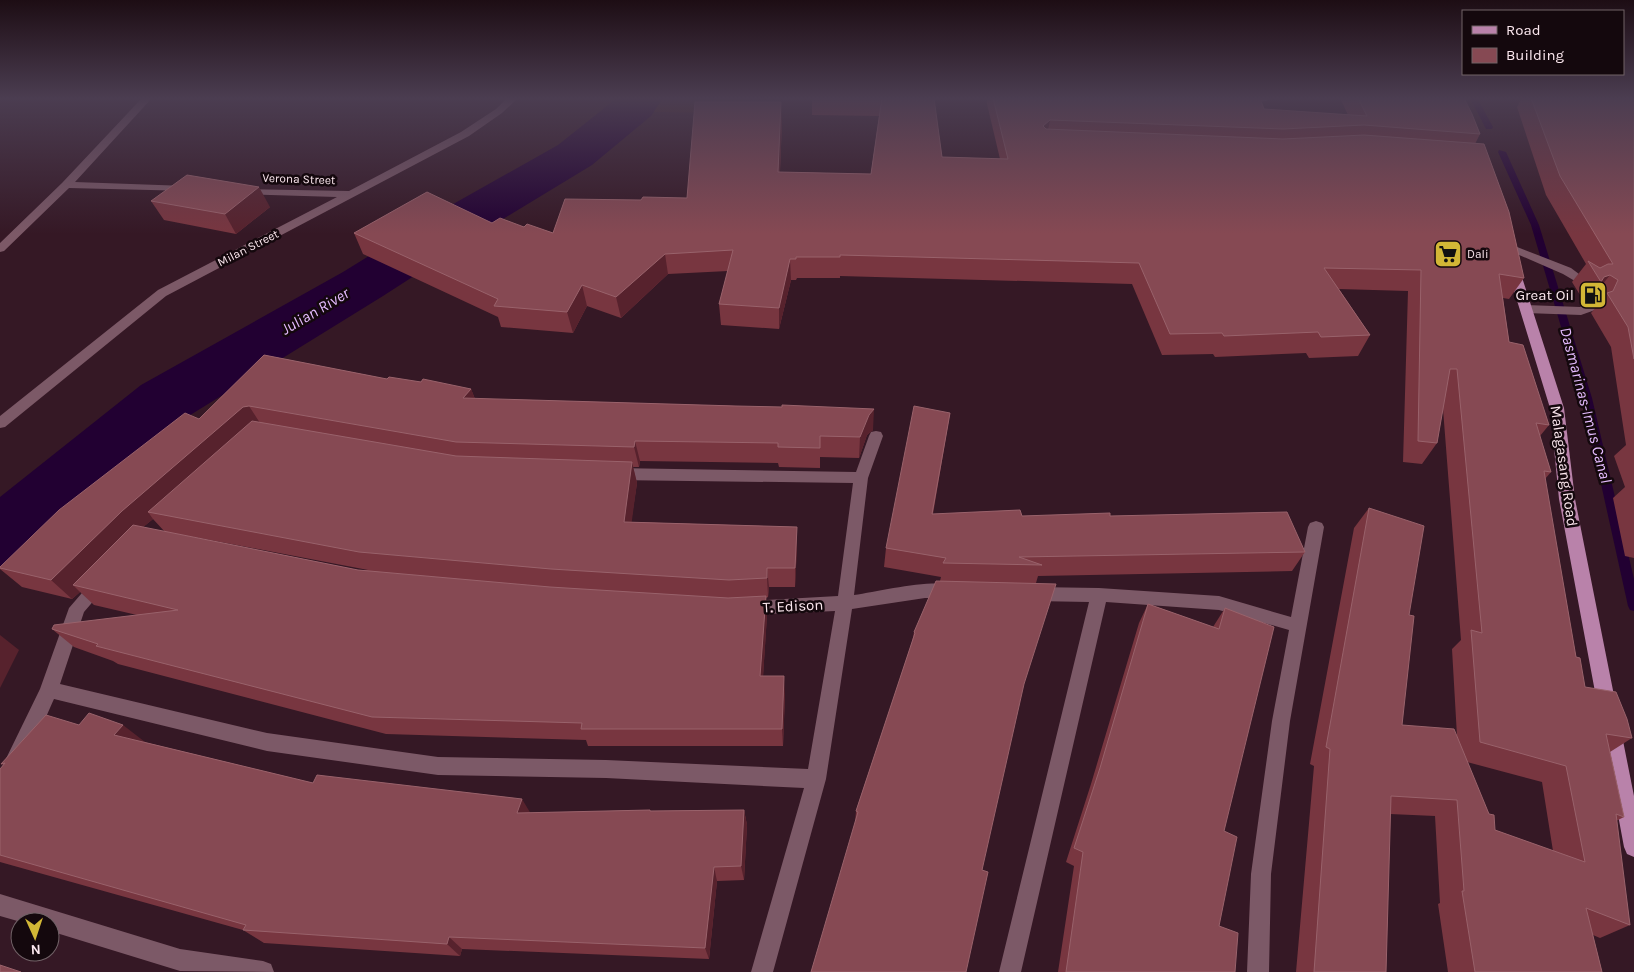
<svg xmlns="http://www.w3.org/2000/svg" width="1634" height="972" viewBox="0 0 1634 972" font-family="Karla,sans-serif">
	<rect width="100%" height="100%" fill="#351825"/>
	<polygon fill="#452118" points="662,98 746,98 740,113 652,112"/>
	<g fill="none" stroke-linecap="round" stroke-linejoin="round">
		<g fill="#220032" fill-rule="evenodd">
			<polygon points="1470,98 1477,98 1493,127 1492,129 1486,129"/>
			<polygon points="1499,150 1506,152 1539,225 1592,398 1634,579 1634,611 1630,610 1628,606 1582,398 1531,225 1498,152"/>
		</g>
		<polygon fill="#220032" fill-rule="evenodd" points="617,98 663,98 651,116 592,165 493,225 383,296 187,417 26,560 0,569 0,497 141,385 343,272 455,203 558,145"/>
		<g fill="#7c5967" fill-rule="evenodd">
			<polygon points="142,98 152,98 75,182 187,186 191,187 192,189 191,191 69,188 4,251 0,252 0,243 62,183"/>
			<polygon points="507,98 518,98 502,113 469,136 166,296 5,427 0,428 0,416 158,290 337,197 242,194 238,193 237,191 238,189 349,191 461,132 496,109"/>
			<polygon points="1239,98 1271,98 1266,101 1242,103 1239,102"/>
			<polygon points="1507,243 1571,268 1591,283 1585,287 1563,274 1503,248 1501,246"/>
			<polygon points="1594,297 1600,301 1595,310 1581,315 1526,313 1520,309 1526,305 1580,307 1586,304 1590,298"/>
			<path d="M876 431 881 432 883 436 868 478 854 595C881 591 933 578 957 586L959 591 957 596 951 598H925L852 609 826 779 773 972H751L804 788 606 778 438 775 267 751 54 699C44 720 19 788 0 795V771L40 689 69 608 94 579 100 577 106 579 108 584 84 612 60 684 267 733 438 757 606 760 808 769 835 611 748 615 742 613 740 608 742 603 748 601 838 596 853 483 615 480 610 478 608 474 610 470 615 468 856 472 869 436 871 432Z"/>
			<polygon points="1316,521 1322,523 1324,527 1290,721 1271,874 1269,972 1247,972 1251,874 1272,721 1289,630 1219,610 1106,602 1021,972 999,972 1089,602 1034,601 1028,599 1026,594 1028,589 1034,587 1099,588 1219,596 1291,617 1308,527 1310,523"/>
			<polygon points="0,894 180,949 263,961 271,964 274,972 180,971 50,931 50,922 21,922 0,916"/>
		</g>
		<polygon fill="#b982aa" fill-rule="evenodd" points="1513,264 1519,268 1564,408 1575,499 1634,796 1634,857 1627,854 1624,847 1559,499 1550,408 1507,268"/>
	</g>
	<g fill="#783640" fill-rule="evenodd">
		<path d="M812 98H934L942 157 1000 159 987 104V98H1260L1264 109 1348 115 1340 98H1464L1480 134 1475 144 1524 278 1509 299 1503 298 1509 342 1549 425 1540 436 1551 472 1545 479 1576 657 1585 687 1632 738 1610 752 1624 817 1616 821 1630 925 1600 938 1593 935 1602 972H1448L1438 904 1440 903 1435 816 1390 814 1386 972H1296L1314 766 1310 764 1354 528 1369 508 1409 615 1402 725 1457 736 1452 649 1461 640 1443 409 1437 443 1422 464 1403 462 1408 291 1339 289 1370 335 1358 356 1309 358 1306 353 1215 357 1213 354 1162 355 1132 284 840 276V278H797L796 280H791L779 329 721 325 719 304 728 271 668 274 621 318 587 306 573 333 501 327 498 317 363 254 354 233 492 223 524 227 553 233 641 200 687 198 782 121 780 172 871 174 879 116 812 115ZM1467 762 1542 782 1553 851 1495 830Z"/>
		<polygon points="1522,98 1634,98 1634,558 1625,556 1613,498 1625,487 1614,456 1626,445 1611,347 1591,313 1602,300 1594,295 1589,297 1585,303 1572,282 1586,264 1546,195 1517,107"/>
		<polygon points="151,201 270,207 236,234 164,220"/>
		<path d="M264 355 387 379 421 382 471 389 475 399 736 406 873 430 867 435 859 458 820 457V468L779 467 778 463 640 461 639 467H633L637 483 631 522 797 527V546L795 587H769L768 597 766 598 767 615 763 676 785 694 783 746H588L586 740 386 734 118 664 113 661 74 647 52 629 137 615 94 605 80 592 72 599 22 587 0 569V567L199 419ZM153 519 165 532 143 527ZM189 536 368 570H358Z"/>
		<polygon points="950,413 933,514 1022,516 1110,516 1305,552 1292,571 1038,576 1036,583 855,824 856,811 912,642 914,632 940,581 941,577 884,567 886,548"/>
		<polygon points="1148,604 1213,627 1225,608 1224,831 1219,926 1235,972 1058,972 1074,866 1066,862 1091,784 1139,623"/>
		<polygon points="79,725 145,742 144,742 313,783 530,813 650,810 650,811 744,810 747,825 744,880 717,881 709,959 462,949 460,956 264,943 243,930 0,862 0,769 4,765 1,764"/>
	</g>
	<g fill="#57222d">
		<polygon points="781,102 782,121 779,193 778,172"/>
		<polygon points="1050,120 1046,140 1043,126"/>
		<polygon points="259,187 270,207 236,234 225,214"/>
		<polygon points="665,254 668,274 621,318 616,297"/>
		<polygon points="790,259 791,280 779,329 779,308"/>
		<polygon points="1610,275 1594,295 1589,297 1604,277"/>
		<polygon points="582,285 587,306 573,333 567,312"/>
		<polygon points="471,389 479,409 463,398"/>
		<polygon points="249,406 262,426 148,512 153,519 73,585 80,592 72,599 51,580 122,511 243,407"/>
		<polygon points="874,409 873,430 867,435 859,458 860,437 869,415"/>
		<polygon points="635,441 640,461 639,467 634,447"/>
		<polygon points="632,462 637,483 629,542 624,522"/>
		<polygon points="797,527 797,546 795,587 795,568"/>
		<polygon points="767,568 769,587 768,597 767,578"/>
		<polygon points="766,596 767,615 762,694 760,676"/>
		<polygon points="0,635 19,650 0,688"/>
		<polygon points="784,676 785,694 783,746 782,729"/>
		<polygon points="123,725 145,742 136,752 114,735"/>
		<polygon points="522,799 531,814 517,813"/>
		<polygon points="744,810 747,825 744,880 741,866"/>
		<polygon points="714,867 717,881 709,959 705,948"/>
		<polygon points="449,937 462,949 460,956 447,944"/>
	</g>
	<g fill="#864953" stroke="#99626b">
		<polygon points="882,98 934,98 942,157 1008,159 993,98 1260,98 1264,109 1367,116 1358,98 1464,98 1472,114 1480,134 1364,125 1283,129 1050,120 1043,126 1046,129 1283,139 1364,135 1484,144 1509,212 1524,278 1499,274 1509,342 1523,345 1549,425 1536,423 1551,472 1544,471 1576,657 1580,658 1585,687 1616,692 1627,719 1632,738 1606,734 1624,817 1616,814 1630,925 1586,908 1602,972 1475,972 1462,891 1464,891 1457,800 1391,796 1386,972 1314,972 1330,749 1326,747 1369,508 1424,526 1409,615 1414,616 1402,725 1454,729 1489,814 1494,815 1495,830 1585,862 1566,766 1480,742 1471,630 1482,633 1457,369 1450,369 1437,443 1418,441 1421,270 1324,268 1370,335 1321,337 1318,332 1224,336 1222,333 1170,334 1139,263 840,255 840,257 796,257 796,259 790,259 779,308 719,304 733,250 665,254 616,297 582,285 567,312 494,306 498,299 354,233 427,192 492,223 500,218 524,227 527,224 553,233 565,199 641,200 643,197 687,198 695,102 781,102 778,172 871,174"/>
		<polygon points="1531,98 1634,98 1634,359 1628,327 1607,293 1613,291 1618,280 1610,275 1604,277 1601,282 1588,261 1600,268 1608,264 1613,264 1560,176"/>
		<polygon points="187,175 259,187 225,214 151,201"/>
		<polygon points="264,355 387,379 389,377 421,382 423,379 471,389 463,398 736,406 782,407 782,405 874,409 869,415 860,437 820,436 820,448 778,447 778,443 635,441 634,447 456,442 249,406 243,407 122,511 51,580 0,568 0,567 59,510 185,413 199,419"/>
		<polygon points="914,406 950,413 932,514 1020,510 1022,516 1110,513 1110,516 1287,512 1305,552 1019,557 1042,565 943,563 946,558 886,548"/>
		<polygon points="252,421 456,456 632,462 624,522 797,527 795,568 767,568 767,578 729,580 551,569 359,552 148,512"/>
		<polygon points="133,525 358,570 550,587 728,598 766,596 760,676 784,676 782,729 581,729 582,723 372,717 96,646 98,644 52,629 54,625 178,610 73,585"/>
		<polygon points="936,581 1056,584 1024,684 982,870 988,872 966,972 811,972 858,812 856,811 915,633 914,632"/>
		<polygon points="1148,604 1219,629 1225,608 1274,627 1224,831 1237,837 1219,926 1238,933 1235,972 1066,972 1083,852 1074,848 1100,768"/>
		<polygon points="89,713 123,725 114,735 313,783 317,775 522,799 517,813 650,810 650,811 744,810 741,866 714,867 705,948 449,937 447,944 243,930 246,925 0,855 0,769 5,763 1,764 46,715 79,725"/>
		<polygon points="0,965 21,972 0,972"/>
	</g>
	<linearGradient id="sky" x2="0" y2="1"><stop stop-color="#1d0d14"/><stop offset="0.42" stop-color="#4b3d51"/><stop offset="1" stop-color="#4b3d51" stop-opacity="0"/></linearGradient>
	<rect width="1634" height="234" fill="url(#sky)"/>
	<defs>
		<g id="supermarket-square" transform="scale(1.4375)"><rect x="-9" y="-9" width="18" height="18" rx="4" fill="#d2b736" stroke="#14080d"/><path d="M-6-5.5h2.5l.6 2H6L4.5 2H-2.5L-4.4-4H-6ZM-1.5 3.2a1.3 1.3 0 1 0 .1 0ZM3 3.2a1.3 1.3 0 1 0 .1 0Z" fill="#111"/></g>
		<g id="fuel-square" transform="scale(1.4375)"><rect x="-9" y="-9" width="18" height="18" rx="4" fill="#d2b736" stroke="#14080d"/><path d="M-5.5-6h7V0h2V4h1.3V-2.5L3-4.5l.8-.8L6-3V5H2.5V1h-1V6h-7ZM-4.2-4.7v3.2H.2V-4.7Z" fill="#111"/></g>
	</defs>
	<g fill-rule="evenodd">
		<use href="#supermarket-square" x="1448" y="254"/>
		<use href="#fuel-square" x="1593" y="295"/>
	</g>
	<g text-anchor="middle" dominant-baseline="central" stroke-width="5" stroke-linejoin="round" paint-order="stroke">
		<g font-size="12" fill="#fce8ef" stroke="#14080d">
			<text transform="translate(299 179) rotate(2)">Verona Street</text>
			<text transform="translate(248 248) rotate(-27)">Milan Street</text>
		</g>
		<g font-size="12" fill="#fce8ef" stroke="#14080d" text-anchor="start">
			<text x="1467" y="254">Dali</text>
		</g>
		<g font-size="15" fill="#fce8ef" stroke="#14080d" text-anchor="end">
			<text x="1574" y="295">Great Oil</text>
		</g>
		<g font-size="15" fill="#fce8ef" stroke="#14080d">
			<text transform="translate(1564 466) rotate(82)">Malagasang Road</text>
			<text transform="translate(793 606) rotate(-3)">T. Edison</text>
		</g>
		<g font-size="16" font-style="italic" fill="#e4bbfe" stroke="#14080d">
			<text transform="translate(315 311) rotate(-31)">Julian River</text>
			<text transform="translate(1586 405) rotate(75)">Dasmarinas-Imus Canal</text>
		</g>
	</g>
	<rect x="1462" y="10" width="162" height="65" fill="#14080d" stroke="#716267"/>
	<rect x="1472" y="26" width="25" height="8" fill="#b982aa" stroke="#716267"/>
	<text x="1506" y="35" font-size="15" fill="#fce8ef">Road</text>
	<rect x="1472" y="48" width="25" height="15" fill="#864953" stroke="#716267"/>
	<text x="1506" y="60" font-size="15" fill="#fce8ef">Building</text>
	<g transform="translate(35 937) rotate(177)"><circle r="24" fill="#14080d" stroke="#716267"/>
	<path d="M0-4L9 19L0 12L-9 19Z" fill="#d2b736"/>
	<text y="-8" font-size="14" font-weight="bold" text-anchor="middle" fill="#fce8ef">N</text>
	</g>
</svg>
